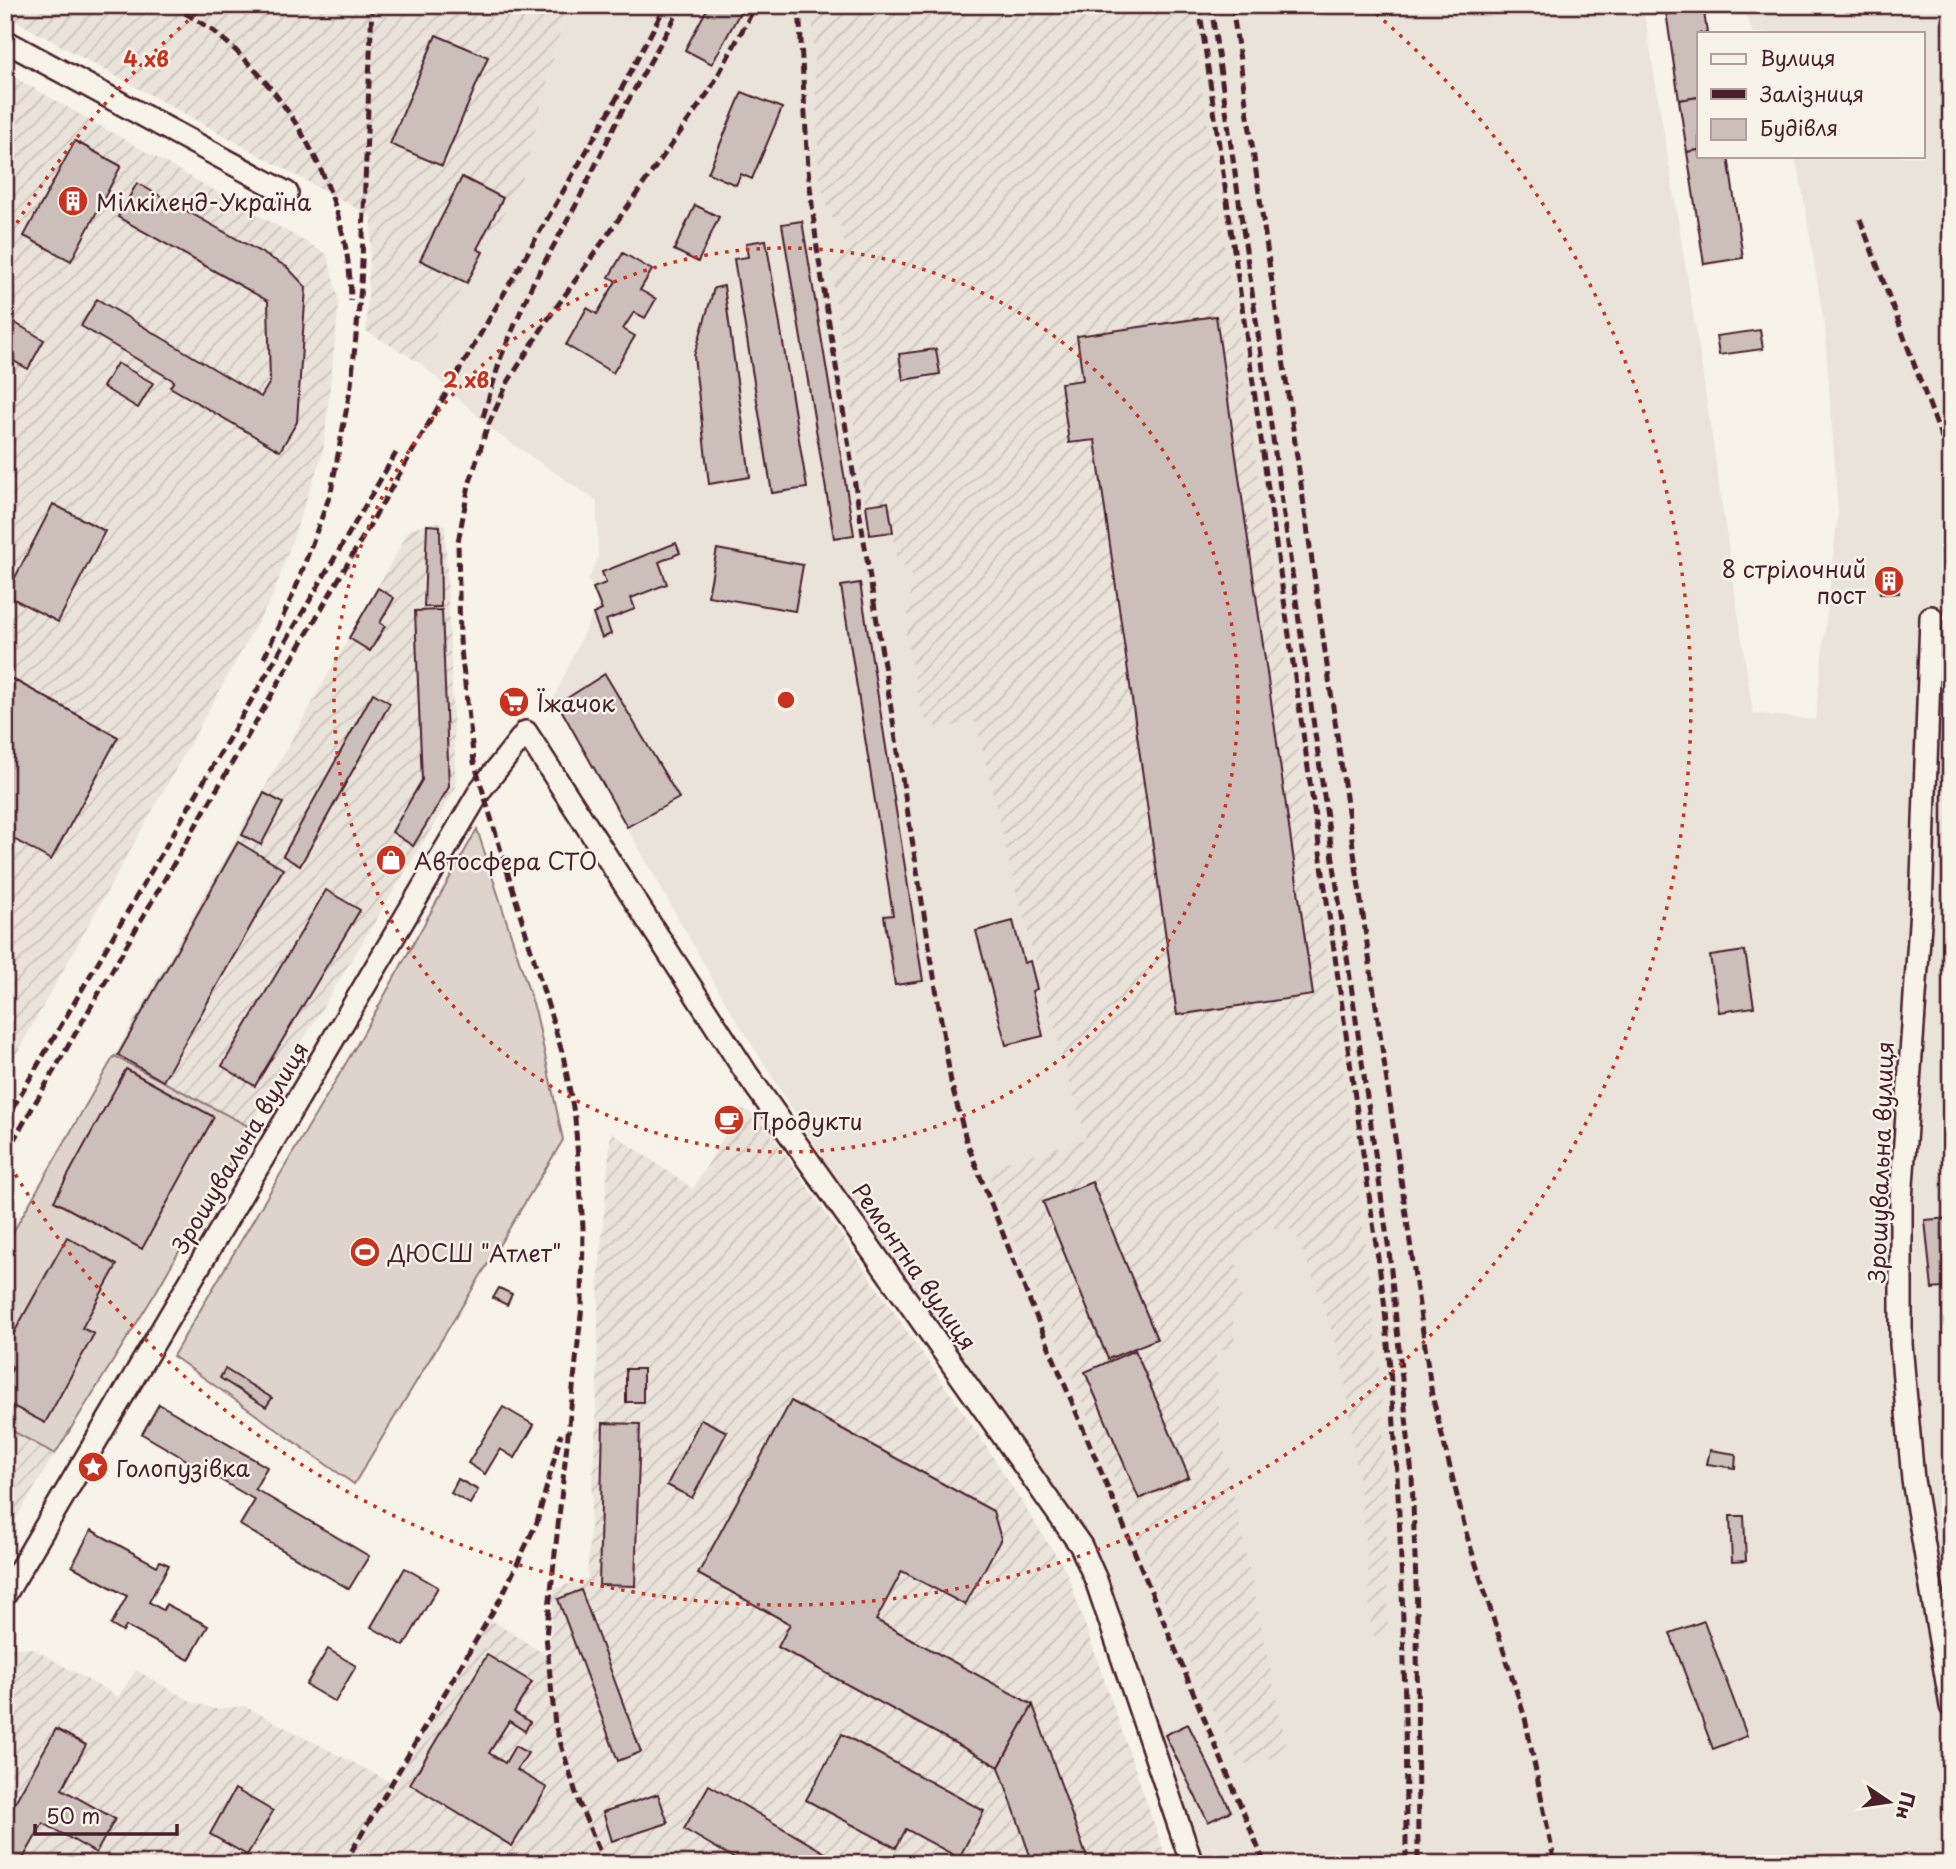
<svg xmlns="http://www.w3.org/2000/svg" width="1956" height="1869" viewBox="0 0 1956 1869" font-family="'Playpen Sans',sans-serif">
	<defs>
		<pattern id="industrial-furrows" width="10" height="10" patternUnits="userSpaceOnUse" patternTransform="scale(1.75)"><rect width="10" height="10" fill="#eae3da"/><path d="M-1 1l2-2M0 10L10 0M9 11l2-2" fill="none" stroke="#cac2bb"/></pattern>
	</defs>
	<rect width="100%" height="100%" fill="#f7f3e8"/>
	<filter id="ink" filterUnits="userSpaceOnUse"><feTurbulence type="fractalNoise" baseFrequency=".0143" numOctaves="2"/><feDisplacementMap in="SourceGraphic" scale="14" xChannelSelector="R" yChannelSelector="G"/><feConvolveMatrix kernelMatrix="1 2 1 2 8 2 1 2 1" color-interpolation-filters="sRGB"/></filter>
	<g filter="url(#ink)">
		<polygon fill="#eae3da" points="567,5 1643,5 1698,343 1753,713 1815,720 1838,512 1825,329 1800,176 1794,156 1923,156 1923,33 1753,33 1742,5 1951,5 1951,1864 1199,1864 1098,1560 1035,1463 830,1169 726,1003 554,698 600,597 588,580 598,558 597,501 495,432 420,363 522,181"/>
		<g fill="url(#industrial-furrows)">
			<polygon points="5,5 567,5 522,181 420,363 366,331 372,217 5,15"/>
			<polygon points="812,5 1190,5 1346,1087 1379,1364 1386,1479 1388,1635 1366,1636 1371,1625 1366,1536 1343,1368 1325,1309 1296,1233 1286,1226 1253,1230 1254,1244 1245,1251 1235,1253 1243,1309 1232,1311 1235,1345 1216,1352 1220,1431 1288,1754 1240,1765 1196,1678 986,1168 1086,1139 1014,883 976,722 939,728 927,722 920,704 906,635 912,576 895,554 893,532 870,535 829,256 845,254 843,228 827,212 825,195 820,187"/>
			<polygon points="5,72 327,254 339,302 323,452 273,595 5,1074"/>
			<polygon points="438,521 445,526 456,788 250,1127 114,1056 410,529"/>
			<polygon points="741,1108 760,1118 978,1434 1067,1573 1168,1864 5,1864 5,1648 32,1648 118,1697 136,1670 194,1703 216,1709 244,1706 394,1784 488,1618 549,1657 554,1589 587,1578 596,1424 599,1271 611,1132 693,1189"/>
			<polygon points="5,1427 55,1454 5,1537"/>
		</g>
		<g fill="#ded4cc" stroke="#947a7c" stroke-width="2">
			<polygon points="477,829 536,1013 563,1140 354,1484 173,1356 362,1036"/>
			<polygon points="114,1056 250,1127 156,1292 55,1454 5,1427 5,1246"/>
		</g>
		<g fill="#ccbfb9" stroke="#4a1f2b" stroke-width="2">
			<polygon points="709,5 744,5 712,64 685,50"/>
			<polygon points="1665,5 1703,5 1707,33 1699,33 1699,97 1679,100"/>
			<polygon points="436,35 488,57 442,166 390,144"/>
			<polygon points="742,92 782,108 752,179 741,174 736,185 708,173"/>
			<polygon points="1699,97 1699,150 1687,152 1679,100"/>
			<polygon points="75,141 121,166 71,261 24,236"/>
			<polygon points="1699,150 1699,156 1728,156 1743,258 1704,264 1687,152"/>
			<polygon points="462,177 503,198 477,249 483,252 467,283 420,260"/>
			<polygon points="137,183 287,267 306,287 297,422 280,451 170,387 174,381 81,326 97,299 261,397 270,382 268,301 118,217"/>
			<polygon points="695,205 719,217 698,262 674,250"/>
			<polygon points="802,221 854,535 834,538 782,224"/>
			<polygon points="766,240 807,488 772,493 734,259 748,257 746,243"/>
			<polygon points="623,253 652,270 640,290 656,299 645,318 634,312 623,329 635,336 613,373 566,345 587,308 597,314 616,281 609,277"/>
			<polygon points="724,286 750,477 709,484 694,356 714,288"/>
			<polygon points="1216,316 1313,995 1177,1015 1095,440 1069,443 1061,383 1083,380 1077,336"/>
			<polygon points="5,317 44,340 28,369 5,356"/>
			<polygon points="1760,330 1763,349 1719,355 1716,336"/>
			<polygon points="936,349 940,374 903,380 899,354"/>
			<polygon points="117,363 153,383 138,408 103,387"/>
			<polygon points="888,502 893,532 870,535 866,505"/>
			<polygon points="53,504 105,531 58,622 6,595"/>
			<polygon points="427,525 440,526 441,607 424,607"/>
			<polygon points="676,543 680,553 659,562 667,584 631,598 635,609 606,620 611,634 602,638 593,614 602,610 593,588 606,583 602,572"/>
			<polygon points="717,549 803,565 795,611 708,596"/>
			<polygon points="1897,568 1899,593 1880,594 1879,570"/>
			<polygon points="860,583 923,981 895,985 884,916 893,915 841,586"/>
			<polygon points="378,588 394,598 380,623 385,626 370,651 349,638"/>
			<polygon points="442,610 449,787 413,846 392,832 422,780 415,611"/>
			<polygon points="605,674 679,798 627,827 558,704"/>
			<polygon points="5,675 118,737 51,860 5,834"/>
			<polygon points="373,693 390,703 300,866 283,856"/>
			<polygon points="264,793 283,803 261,845 242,835"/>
			<polygon points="238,842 283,869 163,1081 118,1055"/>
			<polygon points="388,848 404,858 395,873 379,863"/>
			<polygon points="326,890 360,910 255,1086 222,1066"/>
			<polygon points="1013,921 1024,963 1030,961 1037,989 1032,991 1043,1036 1006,1045 976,931"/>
			<polygon points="1745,951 1754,1007 1719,1012 1710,956"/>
			<polygon points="126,1069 214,1117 142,1249 54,1201"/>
			<polygon points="1092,1182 1157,1339 1108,1359 1043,1202"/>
			<polygon points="1950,1218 1951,1287 1932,1289 1925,1220"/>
			<polygon points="67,1237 117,1265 82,1328 94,1334 45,1423 5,1402 5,1382 13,1367 5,1362 5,1349"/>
			<polygon points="499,1288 512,1294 507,1305 493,1298"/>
			<polygon points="1135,1350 1189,1477 1139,1499 1085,1372"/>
			<polygon points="225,1369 272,1398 266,1407 220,1378"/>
			<rect x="626" y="1369" width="17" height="33"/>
			<polygon points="791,1401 993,1511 1001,1539 965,1605 902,1571 876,1620 1033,1705 999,1767 778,1647 790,1624 698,1574"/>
			<polygon points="159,1404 267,1467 255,1489 369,1556 349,1589 240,1525 255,1500 142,1434"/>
			<polygon points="503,1407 534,1425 515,1458 500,1449 485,1474 468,1463"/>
			<polygon points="701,1419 727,1432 692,1498 667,1485"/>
			<polygon points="603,1423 640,1424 635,1586 599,1585"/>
			<polygon points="1710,1450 1736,1454 1735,1468 1707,1464"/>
			<polygon points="458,1479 478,1490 470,1504 451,1493"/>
			<polygon points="5,1502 14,1507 5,1522"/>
			<polygon points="1730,1516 1744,1516 1746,1561 1732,1562"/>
			<polygon points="91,1530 157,1566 160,1561 169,1565 149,1602 163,1610 166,1604 208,1626 189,1660 126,1626 123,1632 111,1625 127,1596 72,1566"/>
			<polygon points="405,1568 438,1587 404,1646 371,1627"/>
			<polygon points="581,1590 641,1752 618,1761 558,1599"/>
			<polygon points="1704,1621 1747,1736 1713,1749 1670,1633"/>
			<polygon points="328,1649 356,1666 335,1702 306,1685"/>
			<polygon points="487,1655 532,1682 514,1712 530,1722 525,1731 509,1721 489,1753 505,1763 515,1746 528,1753 517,1770 547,1788 512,1846 410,1784"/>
			<polygon points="1033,1705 1089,1864 1033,1864 999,1767"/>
			<polygon points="1188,1724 1231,1811 1208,1822 1165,1735"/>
			<polygon points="56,1729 86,1745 62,1789 115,1819 96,1853 43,1823 20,1864 5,1856 5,1820"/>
			<polygon points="842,1734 984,1811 959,1858 906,1829 896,1848 806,1800"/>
			<polygon points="709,1785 844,1864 744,1864 684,1829"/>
			<polygon points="235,1789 273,1811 247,1855 210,1834"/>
			<polygon points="658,1794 668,1823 612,1841 603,1812"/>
			<polygon points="522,1857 541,1863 541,1864 520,1864"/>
		</g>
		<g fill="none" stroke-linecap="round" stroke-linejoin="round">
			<g stroke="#4a1f2b" stroke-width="26">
				<g id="minor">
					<polyline points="5,41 287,193"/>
					<polyline points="1931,617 1921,909 1901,1200 1901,1344 1913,1480 1951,1706"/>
					<polyline points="5,1595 481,789 526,732 747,1074 1081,1546 1096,1580 1192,1864"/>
				</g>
			</g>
			<use href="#minor" stroke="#f7f3e8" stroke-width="21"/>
			<g stroke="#4a1f2b" stroke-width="5" stroke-dasharray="10 5" stroke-linecap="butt">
				<path d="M172 5C187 15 204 23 217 34 295 98 350 199 351 301"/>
				<polyline points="799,5 808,169 817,248 951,1082 967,1143 1026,1292 1265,1864"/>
				<path d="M1199 5 1384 1300C1402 1489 1406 1674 1406 1864"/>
				<polyline points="1211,5 1389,1251 1412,1476 1417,1612 1418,1864"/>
				<polyline points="1232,5 1432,1395 1467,1536 1525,1718 1555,1864"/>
				<polyline points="1860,219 1951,463"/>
				<polyline points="483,417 501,357 532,285 576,205 620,115 682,5"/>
				<polyline points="264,658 295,590 331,492 351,385 361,287 372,5"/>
				<polyline points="5,1121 396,453"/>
				<polyline points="5,1155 612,107 666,5"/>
				<polyline points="344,1864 502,1596 537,1522 561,1434"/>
				<polyline points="605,1864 579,1803 555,1725 546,1636 582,1306 583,1227 575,1118 563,1055 474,762 460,641 458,542 469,485 487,428 508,382 548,319 710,90 756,5"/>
			</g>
		</g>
	</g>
	<g fill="none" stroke="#c8321e" stroke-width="3.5" stroke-dasharray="3.5 7">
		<circle cx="786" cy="700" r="452"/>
		<path d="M6 241A905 905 0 0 1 204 7M1368 7A905 905 0 1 1 6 1159"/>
	</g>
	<defs>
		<g id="building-disc" transform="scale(1.575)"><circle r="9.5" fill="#c8321e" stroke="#f7f3e8"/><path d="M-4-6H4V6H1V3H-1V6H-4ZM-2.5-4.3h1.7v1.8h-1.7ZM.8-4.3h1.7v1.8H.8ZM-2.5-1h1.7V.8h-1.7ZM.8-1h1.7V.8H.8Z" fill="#fff"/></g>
		<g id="supermarket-disc" transform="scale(1.575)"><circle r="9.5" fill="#c8321e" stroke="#f7f3e8"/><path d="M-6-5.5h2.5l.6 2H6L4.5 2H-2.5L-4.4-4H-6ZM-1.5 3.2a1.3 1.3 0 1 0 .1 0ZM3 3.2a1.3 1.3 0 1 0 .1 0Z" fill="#fff"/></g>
		<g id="shop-disc" transform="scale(1.575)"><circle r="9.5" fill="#c8321e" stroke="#f7f3e8"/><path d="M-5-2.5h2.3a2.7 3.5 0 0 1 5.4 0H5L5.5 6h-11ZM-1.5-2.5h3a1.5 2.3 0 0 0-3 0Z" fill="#fff"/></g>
		<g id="cafe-disc" transform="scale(1.575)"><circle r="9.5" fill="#c8321e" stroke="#f7f3e8"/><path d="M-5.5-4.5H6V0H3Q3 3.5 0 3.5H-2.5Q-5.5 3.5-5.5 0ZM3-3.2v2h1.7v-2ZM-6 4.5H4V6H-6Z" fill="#fff"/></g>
		<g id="stadium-disc" transform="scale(1.575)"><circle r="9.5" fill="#c8321e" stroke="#f7f3e8"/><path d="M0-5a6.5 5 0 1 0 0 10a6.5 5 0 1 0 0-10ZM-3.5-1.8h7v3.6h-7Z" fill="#fff"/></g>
		<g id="sight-disc" transform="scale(1.575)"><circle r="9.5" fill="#c8321e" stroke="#f7f3e8"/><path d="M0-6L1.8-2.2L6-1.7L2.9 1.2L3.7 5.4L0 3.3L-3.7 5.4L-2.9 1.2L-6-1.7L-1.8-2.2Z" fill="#fff"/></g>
	</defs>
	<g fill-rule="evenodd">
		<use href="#building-disc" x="73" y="201"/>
		<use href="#building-disc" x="1889" y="581"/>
		<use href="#supermarket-disc" x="514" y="702"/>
		<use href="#shop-disc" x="391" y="860"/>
		<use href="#cafe-disc" x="729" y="1120"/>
		<use href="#stadium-disc" x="365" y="1252"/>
		<use href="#sight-disc" x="93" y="1467"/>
	</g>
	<g text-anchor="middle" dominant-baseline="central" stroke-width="5" stroke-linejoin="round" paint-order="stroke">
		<g font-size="23" fill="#4a1f2b" stroke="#f7f3e8" text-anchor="start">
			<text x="96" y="201">Мілкіленд-Україна</text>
			<text x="1866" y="568" text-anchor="end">8 стрілочний<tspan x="1866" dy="26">пост</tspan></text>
			<text x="537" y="702">Їжачок</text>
			<text x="414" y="860">Автосфера СТО</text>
			<text x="752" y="1120">Продукти</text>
			<text x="388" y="1252">ДЮСШ "Атлет"</text>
			<text x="116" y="1467">Голопузівка</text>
		</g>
		<g font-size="23" fill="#4a1f2b" stroke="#f7f3e8">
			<text transform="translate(239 1147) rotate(-59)">Зрошувальна вулиця</text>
			<text transform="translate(1880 1162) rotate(-88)">Зрошувальна вулиця</text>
			<text transform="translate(915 1266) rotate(55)">Ремонтна вулиця</text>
		</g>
	</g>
	<circle cx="786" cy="700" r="10" fill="#c8321e" stroke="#f7f3e8" stroke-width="3.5"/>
	<g font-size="21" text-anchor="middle" font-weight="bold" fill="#c8321e" stroke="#f7f3e8" stroke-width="5" stroke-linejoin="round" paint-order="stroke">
		<text x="146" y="67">4 хв</text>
		<text x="466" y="388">2 хв</text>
	</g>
	<rect width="1956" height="1869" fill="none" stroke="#f7f3e8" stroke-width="28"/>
	<rect x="14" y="14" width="1928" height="1841" fill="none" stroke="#4a1f2b" stroke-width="2.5" filter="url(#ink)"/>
	<rect x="1697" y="32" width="228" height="126" fill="#f7f3e8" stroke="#b29e9c" stroke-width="2"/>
	<rect x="1711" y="54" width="35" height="10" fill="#f7f3e8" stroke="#b29e9c" stroke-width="2"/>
	<text x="1760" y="66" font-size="21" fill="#4a1f2b">Вулиця</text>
	<rect x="1711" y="89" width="35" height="10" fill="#4a1f2b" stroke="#b29e9c" stroke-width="2"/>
	<text x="1760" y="102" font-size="21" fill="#4a1f2b">Залізниця</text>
	<rect x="1711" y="119" width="35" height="21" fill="#ccbfb9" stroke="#b29e9c" stroke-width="2"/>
	<text x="1760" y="136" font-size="21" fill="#4a1f2b">Будівля</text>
	<g transform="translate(1889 1802) rotate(103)" stroke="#f7f3e8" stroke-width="5" paint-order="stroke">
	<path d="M0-5L12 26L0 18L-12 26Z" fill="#4a1f2b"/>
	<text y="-10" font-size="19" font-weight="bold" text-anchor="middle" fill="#4a1f2b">Пн</text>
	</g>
	<path d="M35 1824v10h142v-10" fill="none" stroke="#4a1f2b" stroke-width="3.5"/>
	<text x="46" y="1824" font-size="21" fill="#4a1f2b" stroke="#f7f3e8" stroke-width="5" paint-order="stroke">50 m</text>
</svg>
